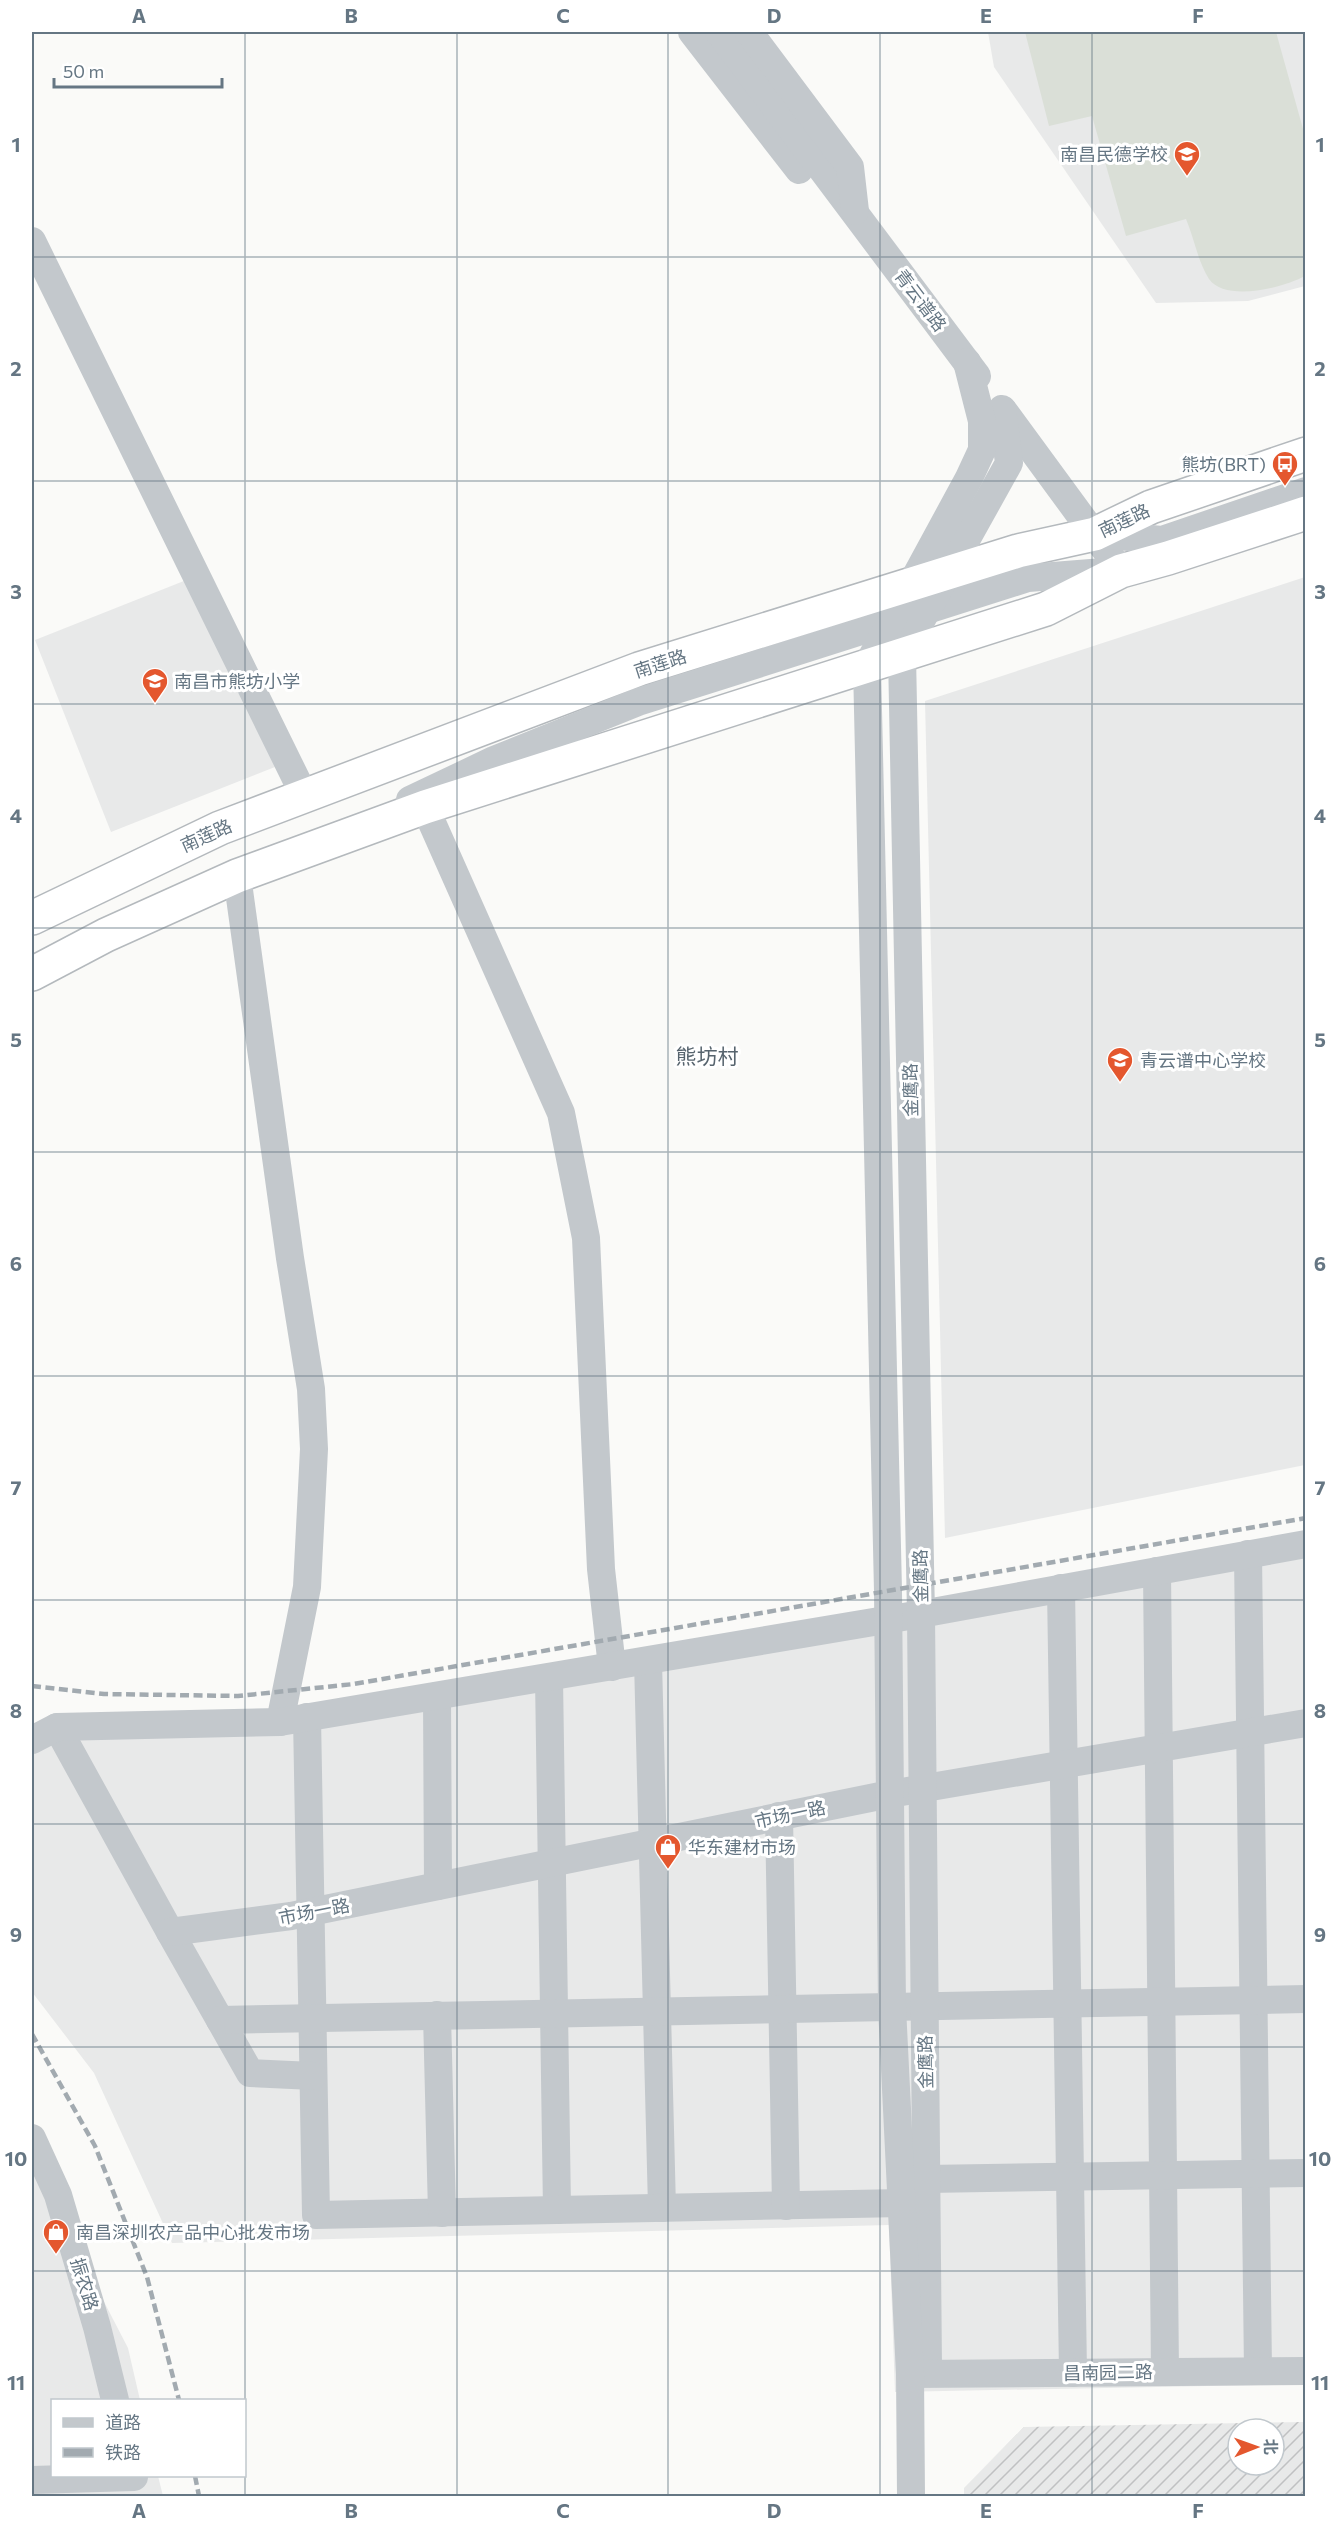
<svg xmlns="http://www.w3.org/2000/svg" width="1337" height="2528" viewBox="0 0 1337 2528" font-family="Commissioner,'Noto Sans SC',sans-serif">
	<defs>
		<pattern id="industrial-furrows" width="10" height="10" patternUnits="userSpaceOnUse" patternTransform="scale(1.5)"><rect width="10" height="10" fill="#e8e9e9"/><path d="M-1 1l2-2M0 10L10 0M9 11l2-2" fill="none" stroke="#c0c1c2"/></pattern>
	</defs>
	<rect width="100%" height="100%" fill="#fafaf8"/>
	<g fill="#e8e9e9">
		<polygon points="988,32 1305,32 1305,286 1248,301 1156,303 994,67"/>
		<polygon points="199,575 275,767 111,832 35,640"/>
		<polygon points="1305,577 1305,1465 945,1538 925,701"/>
		<polygon points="1305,1536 1305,2384 895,2392 889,2225 172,2243 94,2073 32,1992 32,1747 58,1732 305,1720"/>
		<polygon points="32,2163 128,2348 140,2400 52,2400 52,2476 158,2476 163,2496 32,2496"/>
	</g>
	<path fill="url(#industrial-furrows)" fill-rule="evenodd" d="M1305 2422V2496H964V2488L1024 2427ZM1238 2429H1274V2465H1238Z"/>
	<path fill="#dadfd7" d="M1025 32H1276L1305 136V276C1285 287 1226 303 1209 279 1198 262 1194 238 1186 219L1126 236 1092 116 1049 126Z"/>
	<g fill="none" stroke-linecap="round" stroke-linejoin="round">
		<g stroke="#b4b9bd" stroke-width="36">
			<g id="highway">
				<polyline points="32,918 220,828 639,669 1018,551 1095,534 1151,507 1306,454"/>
				<polyline points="32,974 106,935 237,876 425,807 1046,609 1121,571 1168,558 1306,513"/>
			</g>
		</g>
		<g stroke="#c3c8cc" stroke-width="28">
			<polyline points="692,32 799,170"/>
			<polyline points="719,32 977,376"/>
			<polyline points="749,32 850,167 855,211"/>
			<polyline points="32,241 304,795"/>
			<polyline points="1003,410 1121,571"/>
			<polyline points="1095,534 1162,540 1306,491"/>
			<polyline points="410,800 494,760 638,702 1028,578 1116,571"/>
			<polyline points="425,807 561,1113 586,1238 601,1569 612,1667"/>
			<polyline points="237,876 290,1258 311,1389 314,1449 307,1587 280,1722"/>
			<polyline points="1248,1554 1258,2371"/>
			<polyline points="1157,1571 1165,2372"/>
			<polyline points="1061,1588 1073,2373"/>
			<polyline points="648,1661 662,2208"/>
			<polyline points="549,1678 557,2210"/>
			<polyline points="437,1696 438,1886"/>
			<polyline points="307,1717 316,2215 902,2203"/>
			<polyline points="57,1727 170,1932 250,2073 313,2076"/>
			<polyline points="32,1740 57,1727 280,1722 921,1614 1306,1544"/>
			<polyline points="779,1816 786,2206"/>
			<polyline points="170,1932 291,1916 890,1794 1306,1723"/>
			<polyline points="437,2015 442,2213"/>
			<polyline points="220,2020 1306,1999"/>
			<polyline points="32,2138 58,2195 97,2327 115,2400"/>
			<polyline points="926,2179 1306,2173"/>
			<polyline points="928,2368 921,1614 902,655 1009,463 1002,409"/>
			<polyline points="910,2374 1306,2371"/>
			<polyline points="32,2480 134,2477"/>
			<polyline points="911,2496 910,2374 892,2007 888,1591 867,666 969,478 982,450 982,421 967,362"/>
		</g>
		<use href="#highway" stroke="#fff" stroke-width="33"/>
		<g stroke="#a2aab0" stroke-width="4.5" stroke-dasharray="9 4.5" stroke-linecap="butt">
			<polyline points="32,1686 104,1694 238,1696 354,1684 1306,1518"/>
			<polyline points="32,2034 95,2146 147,2277 179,2400"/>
			<polyline points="195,2476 199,2496"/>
		</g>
	</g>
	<path fill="none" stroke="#657683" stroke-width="1.5" stroke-opacity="0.55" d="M245 32V2496M457 32V2496M668 32V2496M880 32V2496M1092 32V2496M32 257H1306M32 481H1306M32 704H1306M32 928H1306M32 1152H1306M32 1376H1306M32 1600H1306M32 1824H1306M32 2047H1306M32 2271H1306"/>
	<defs>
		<g id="school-pin" transform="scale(1.35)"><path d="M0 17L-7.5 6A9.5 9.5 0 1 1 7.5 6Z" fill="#e4572e" stroke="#fff"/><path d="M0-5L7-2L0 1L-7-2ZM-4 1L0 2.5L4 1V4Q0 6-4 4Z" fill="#fff"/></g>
		<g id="bus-pin" transform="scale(1.35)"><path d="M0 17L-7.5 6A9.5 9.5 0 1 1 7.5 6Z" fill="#e4572e" stroke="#fff"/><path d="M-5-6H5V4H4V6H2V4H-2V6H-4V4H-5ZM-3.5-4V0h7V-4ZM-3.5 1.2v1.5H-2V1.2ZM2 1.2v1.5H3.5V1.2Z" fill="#fff"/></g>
		<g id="shop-pin" transform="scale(1.35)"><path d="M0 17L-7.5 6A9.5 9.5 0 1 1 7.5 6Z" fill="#e4572e" stroke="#fff"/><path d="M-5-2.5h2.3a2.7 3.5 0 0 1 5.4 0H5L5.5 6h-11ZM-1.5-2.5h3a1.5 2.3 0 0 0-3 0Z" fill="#fff"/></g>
	</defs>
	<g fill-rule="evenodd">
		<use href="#school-pin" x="1187" y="154"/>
		<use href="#bus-pin" x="1285" y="464"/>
		<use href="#school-pin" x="155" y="681"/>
		<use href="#school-pin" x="1120" y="1060"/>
		<use href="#shop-pin" x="668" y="1847"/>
		<use href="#shop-pin" x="56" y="2232"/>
	</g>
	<g text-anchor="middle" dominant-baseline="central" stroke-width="6" stroke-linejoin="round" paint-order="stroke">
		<g font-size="18" fill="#657683" stroke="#fff" text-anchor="start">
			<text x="1168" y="154" text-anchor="end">南昌民德学校</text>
			<text x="1266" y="464" text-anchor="end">熊坊(BRT)</text>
			<text x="174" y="681">南昌市熊坊小学</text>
			<text x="1140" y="1060">青云谱中心学校</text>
			<text x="688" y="1847">华东建材市场</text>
			<text x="76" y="2232">南昌深圳农产品中心批发市场</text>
		</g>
		<g font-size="18" fill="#657683" stroke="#fff">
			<text transform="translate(921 300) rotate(53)">青云谱路</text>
			<text transform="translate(1124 520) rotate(-25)">南莲路</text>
			<text transform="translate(660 663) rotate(-18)">南莲路</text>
			<text transform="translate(206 835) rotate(-24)">南莲路</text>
			<text transform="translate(910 1090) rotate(-91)">金鹰路</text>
			<text transform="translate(920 1576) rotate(-91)">金鹰路</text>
			<text transform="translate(790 1814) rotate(-12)">市场一路</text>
			<text transform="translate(314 1911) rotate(-11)">市场一路</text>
			<text transform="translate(925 2062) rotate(-91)">金鹰路</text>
			<text transform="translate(85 2284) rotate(73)">振农路</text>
			<text transform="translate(1108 2372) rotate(-1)">昌南园二路</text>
		</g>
		<g font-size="21" fill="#57646e" stroke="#fff">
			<text x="707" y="1055">熊坊村</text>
		</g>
	</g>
	<rect width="1337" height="2528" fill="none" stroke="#ffffff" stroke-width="66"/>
	<rect x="51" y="2399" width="195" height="78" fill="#ffffff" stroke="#c1c8cd" stroke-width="1.5"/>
	<rect x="63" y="2418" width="30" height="9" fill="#c3c8cc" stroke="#c1c8cd" stroke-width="1.5"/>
	<text x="105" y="2429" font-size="18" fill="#657683">道路</text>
	<rect x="63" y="2448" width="30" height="9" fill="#a2aab0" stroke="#c1c8cd" stroke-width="1.5"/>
	<text x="105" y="2459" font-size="18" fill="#657683">铁路</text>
	<g transform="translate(1256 2447) rotate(89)"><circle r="28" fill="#ffffff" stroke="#c1c8cd" stroke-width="1.5"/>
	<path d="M0-4.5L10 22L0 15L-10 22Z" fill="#e4572e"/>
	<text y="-9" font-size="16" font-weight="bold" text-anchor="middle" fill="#657683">北</text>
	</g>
	<path d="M54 78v9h168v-9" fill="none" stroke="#657683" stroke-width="3"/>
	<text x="63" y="78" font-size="18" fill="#657683" stroke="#ffffff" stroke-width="4.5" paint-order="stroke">50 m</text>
	<rect x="33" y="33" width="1271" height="2462" fill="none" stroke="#657683" stroke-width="2"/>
	<g font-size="20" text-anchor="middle" font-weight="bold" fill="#657683">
		<text x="139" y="23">A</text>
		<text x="351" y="23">B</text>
		<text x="563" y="23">C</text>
		<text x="774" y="23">D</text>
		<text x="986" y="23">E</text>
		<text x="1198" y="23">F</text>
		<text x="16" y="152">1</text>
		<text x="1320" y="152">1</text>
		<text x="16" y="376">2</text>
		<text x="1320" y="376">2</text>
		<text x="16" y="599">3</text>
		<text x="1320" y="599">3</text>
		<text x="16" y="823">4</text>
		<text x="1320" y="823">4</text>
		<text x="16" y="1047">5</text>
		<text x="1320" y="1047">5</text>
		<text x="16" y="1271">6</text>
		<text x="1320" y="1271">6</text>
		<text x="16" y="1495">7</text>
		<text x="1320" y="1495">7</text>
		<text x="16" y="1718">8</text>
		<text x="1320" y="1718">8</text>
		<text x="16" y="1942">9</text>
		<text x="1320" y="1942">9</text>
		<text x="16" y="2166">10</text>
		<text x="1320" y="2166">10</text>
		<text x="16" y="2390">11</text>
		<text x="1320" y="2390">11</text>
		<text x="139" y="2518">A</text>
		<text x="351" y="2518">B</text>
		<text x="563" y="2518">C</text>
		<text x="774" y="2518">D</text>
		<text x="986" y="2518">E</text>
		<text x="1198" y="2518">F</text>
	</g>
</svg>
